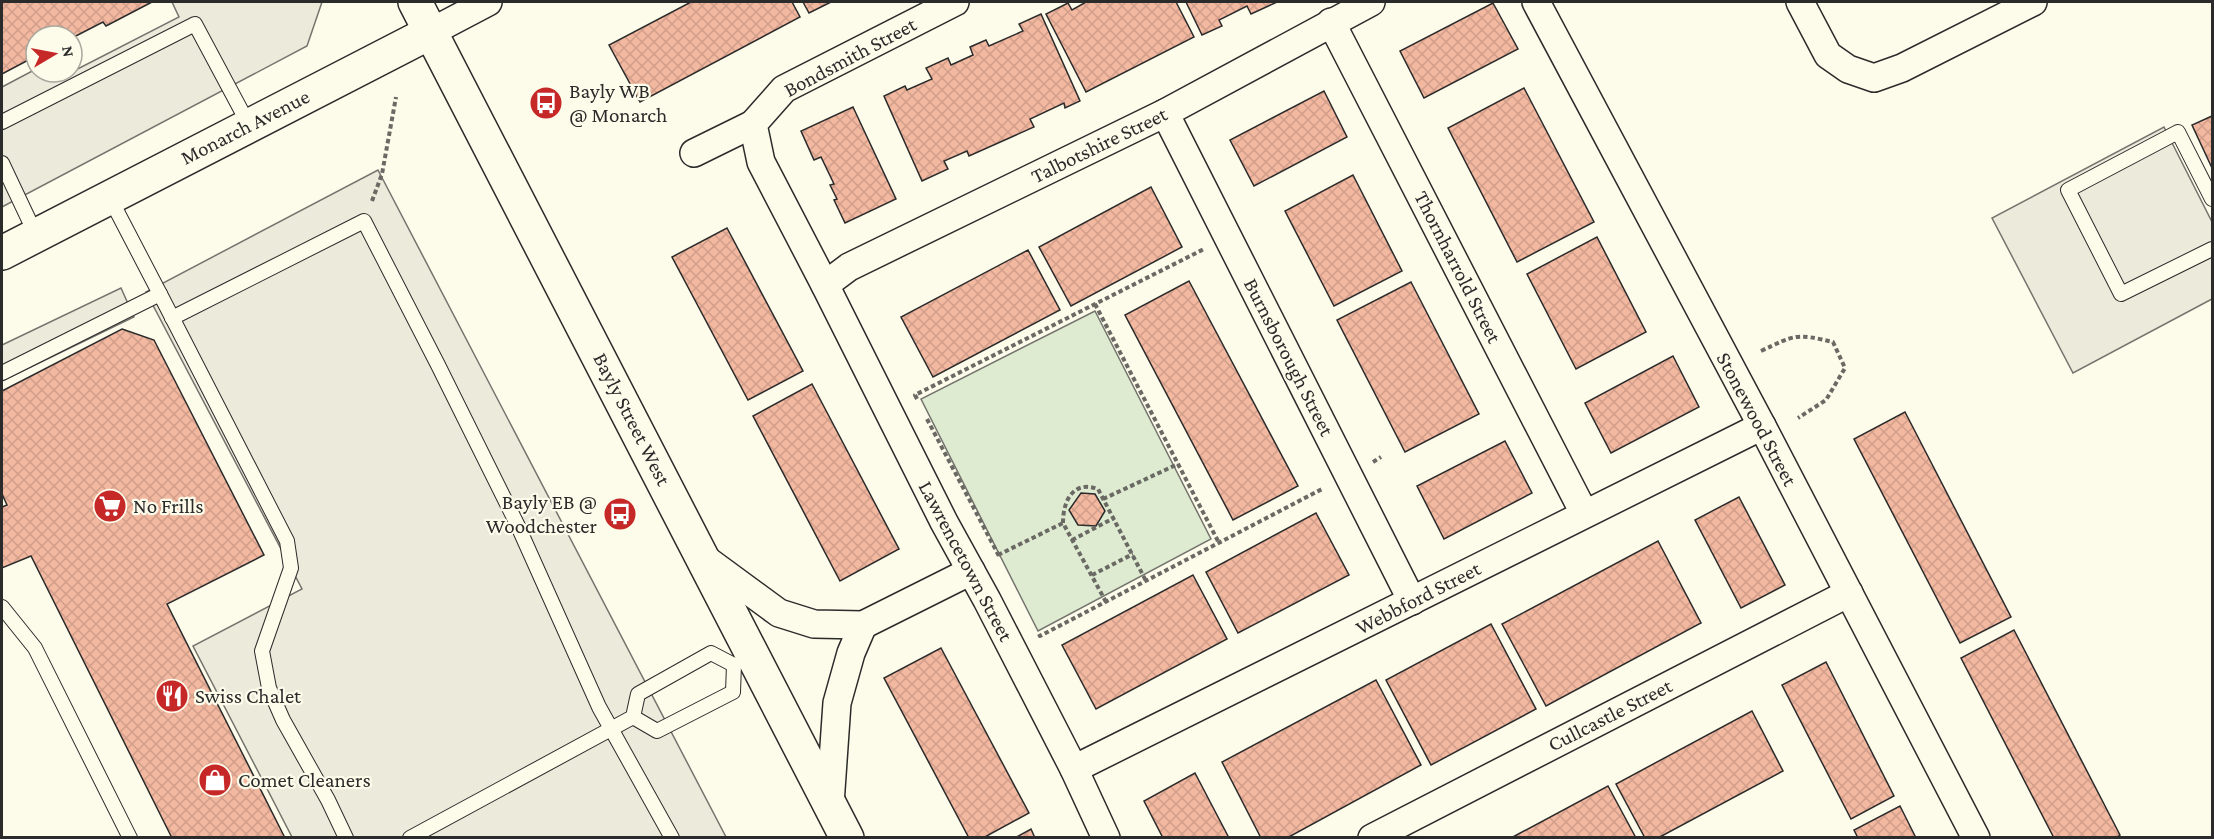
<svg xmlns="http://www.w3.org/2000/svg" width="2214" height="839" viewBox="0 0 2214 839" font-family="'Crimson Pro',serif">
	<defs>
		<pattern id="building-cross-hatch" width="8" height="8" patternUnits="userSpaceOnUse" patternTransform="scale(1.5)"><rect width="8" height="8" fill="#f2b8a0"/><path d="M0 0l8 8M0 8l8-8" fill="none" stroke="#d09e8a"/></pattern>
	</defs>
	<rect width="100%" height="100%" fill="#fdfbea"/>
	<polygon fill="#deebd1" stroke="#74746e" stroke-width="1.5" points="1095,311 1211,539 1038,631 921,399"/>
	<g fill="#eceadb" stroke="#74746e" stroke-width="1.5">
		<polygon points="172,2 322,2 307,46 2,207 2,87 36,69 36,72 61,72 64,76 179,17"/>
		<polygon points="2164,127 2212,222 2212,299 2073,373 1992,218"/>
		<polygon points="378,170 726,837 292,837 193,646 302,589 146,292"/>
		<polygon points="121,288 134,317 2,381 2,345"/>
	</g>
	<g fill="url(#building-cross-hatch)" stroke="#2b2b2b" stroke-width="1.5">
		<polygon points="2,2 152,2 106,26 103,22 72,38 72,36 36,36 36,56 2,74"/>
		<polygon points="691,2 792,2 800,17 640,102 609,45"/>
		<polygon points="803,2 831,2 809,13"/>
		<polygon points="1086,2 1176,2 1194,37 1086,92 1046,14 1068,3 1072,10"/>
		<polygon points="1186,2 1277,2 1251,14 1247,6 1219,20 1222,26 1202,35"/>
		<polygon points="1493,3 1518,49 1424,98 1400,51"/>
		<polygon points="1041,14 1080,101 1065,108 1064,103 1030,119 1034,127 969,156 967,151 944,161 948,169 922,181 884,96 905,86 907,90 932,79 926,68 948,58 951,65 973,55 970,47 986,40 989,46 1023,31 1019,24"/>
		<polygon points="1524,88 1594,222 1517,262 1448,128"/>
		<polygon points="1324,91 1347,137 1254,186 1230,140"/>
		<polygon points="853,107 896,199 845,223 834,200 837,199 830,185 834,184 821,157 814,160 801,131"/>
		<polygon points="2212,116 2212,168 2192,125"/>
		<polygon points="1353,175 1402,271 1334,306 1285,211"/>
		<polygon points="1151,187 1182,247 1071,306 1039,247"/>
		<polygon points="727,228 803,371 748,400 672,257"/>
		<polygon points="1597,237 1646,332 1576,369 1527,274"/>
		<polygon points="1028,250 1060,310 933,377 901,317"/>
		<polygon points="1189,281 1298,486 1233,520 1125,315"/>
		<polygon points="1411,282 1479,414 1405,452 1337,320"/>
		<polygon points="122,329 154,340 264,555 167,604 285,838 172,838 31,556 2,568 2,507 7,505 2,494 2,391"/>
		<polygon points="1673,356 1699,407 1611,453 1585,403"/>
		<polygon points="812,384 899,549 840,581 753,416"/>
		<polygon points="1905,412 2011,617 1960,643 1854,439"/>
		<polygon points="1505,441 1532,493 1444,539 1417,486"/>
		<polygon points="1081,493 1095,494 1105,511 1096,526 1078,525 1069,510"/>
		<polygon points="1739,497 1785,585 1741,608 1695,520"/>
		<polygon points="1316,513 1349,575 1238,633 1206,572"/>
		<polygon points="1658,541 1701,623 1546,706 1502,624"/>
		<polygon points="1193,575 1227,639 1096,709 1062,645"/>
		<polygon points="1491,624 1536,709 1431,765 1386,680"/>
		<polygon points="2014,630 2120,835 2116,838 2054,838 1961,658"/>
		<polygon points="941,648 1029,813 983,838 969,838 884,678"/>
		<polygon points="1826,662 1894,796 1851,819 1782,685"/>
		<polygon points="1376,680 1421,765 1287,838 1261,838 1222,762"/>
		<polygon points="1752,711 1783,771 1658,838 1645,838 1616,784"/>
		<polygon points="1195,773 1229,838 1163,838 1144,801"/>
		<polygon points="1608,786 1636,838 1511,838"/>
		<polygon points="1900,806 1916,838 1858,838 1854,830"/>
		<polygon points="1031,829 1035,838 1015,838"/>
	</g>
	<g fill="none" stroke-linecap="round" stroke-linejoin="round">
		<g stroke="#2b2b2b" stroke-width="16">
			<g id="service">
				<polyline points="2,122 195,24 249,125"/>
				<polyline points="2,163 36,235"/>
				<polyline points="110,198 160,294"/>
				<polyline points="2212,199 2178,132 2068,190 2121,294 2212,249"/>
				<polyline points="172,318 364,221 438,365 517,524 599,707 672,838"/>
				<polyline points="2,373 160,294 287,541 291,568 262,651 269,688 283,720 328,800 346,838"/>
				<polyline points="2,607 35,648 130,838"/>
				<polyline points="633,717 657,731 733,692 734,665"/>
				<polyline points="410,838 633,717 638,694 711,653 734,665"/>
			</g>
		</g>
		<g stroke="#2b2b2b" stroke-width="30">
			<g id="minor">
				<polyline points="955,2 784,89 753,124 761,162 825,285 944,522 987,600 1074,769 1106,838"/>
				<polyline points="1536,2 1762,426 1976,838"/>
				<polyline points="1800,2 1828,55 1848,69 1874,78 1902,68 2033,2"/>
				<polyline points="1331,22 1584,513"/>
				<polyline points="431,32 488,2"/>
				<polyline points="1165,113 1412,601"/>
				<polyline points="694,153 753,124"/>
				<polyline points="825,285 849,267 1165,113 1371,2"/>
				<polyline points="704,558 779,613 814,624 863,625 971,571"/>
				<polyline points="1074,769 1762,426"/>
				<polyline points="830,804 837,703 851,653 863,625"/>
				<polyline points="1372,838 1849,593"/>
			</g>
		</g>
		<g stroke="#2b2b2b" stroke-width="36">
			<polyline id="tertiary" points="2,253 431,32"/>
		</g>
		<g stroke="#2b2b2b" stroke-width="36">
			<polyline id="secondary" points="415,2 847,838"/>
		</g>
		<g stroke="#6a6964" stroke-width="4" stroke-dasharray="4.5 3" stroke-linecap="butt">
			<polyline points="372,201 382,174 396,97"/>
			<polyline points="1095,304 1219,543"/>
			<path d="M1761 351C1795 335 1795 333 1833 342L1845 368 1826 400 1798 418"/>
			<polyline points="917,399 915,395 1204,249"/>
			<polyline points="927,419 1000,558"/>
			<polyline points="1373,462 1381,457"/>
			<polyline points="1103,499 1178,464"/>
			<polyline points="1072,540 1114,518"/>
			<polyline points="998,555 1063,523"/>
			<polyline points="1092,575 1133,554"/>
			<path d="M1106 602 1063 523C1063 501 1073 480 1098 489L1146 581"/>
			<polyline points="1039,634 1040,636 1324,488"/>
		</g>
		<use href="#service" stroke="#fdfbea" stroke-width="14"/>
		<use href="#minor" stroke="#fdfbea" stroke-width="27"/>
		<use href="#tertiary" stroke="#fdfbea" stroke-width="33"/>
		<use href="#secondary" stroke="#fdfbea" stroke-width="33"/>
	</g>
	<defs>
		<g id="bus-disc" transform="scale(1.725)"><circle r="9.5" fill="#c62828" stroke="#fdfbea"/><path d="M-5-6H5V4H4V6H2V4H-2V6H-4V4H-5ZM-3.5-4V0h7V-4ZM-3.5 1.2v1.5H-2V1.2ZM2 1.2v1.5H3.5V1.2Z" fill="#fff"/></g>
		<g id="supermarket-disc" transform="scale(1.725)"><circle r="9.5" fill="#c62828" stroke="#fdfbea"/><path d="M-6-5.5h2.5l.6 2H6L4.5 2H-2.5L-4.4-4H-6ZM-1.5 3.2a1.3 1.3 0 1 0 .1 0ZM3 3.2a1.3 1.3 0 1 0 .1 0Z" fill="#fff"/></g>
		<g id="restaurant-disc" transform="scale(1.725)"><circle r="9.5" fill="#c62828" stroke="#fdfbea"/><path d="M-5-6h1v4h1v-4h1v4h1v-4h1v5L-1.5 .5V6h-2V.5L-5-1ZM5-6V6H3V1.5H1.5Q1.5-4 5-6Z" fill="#fff"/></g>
		<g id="shop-disc" transform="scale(1.725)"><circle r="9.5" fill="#c62828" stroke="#fdfbea"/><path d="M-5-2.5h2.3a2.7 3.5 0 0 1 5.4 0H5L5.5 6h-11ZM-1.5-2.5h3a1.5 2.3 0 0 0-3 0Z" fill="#fff"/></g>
	</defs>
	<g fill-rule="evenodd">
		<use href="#bus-disc" x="546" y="103"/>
		<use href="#supermarket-disc" x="110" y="506"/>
		<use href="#bus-disc" x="620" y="514"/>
		<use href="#restaurant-disc" x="172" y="696"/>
		<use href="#shop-disc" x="215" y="780"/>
	</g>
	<g text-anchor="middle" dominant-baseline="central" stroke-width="4.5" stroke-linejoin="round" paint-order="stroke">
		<g font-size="21" fill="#2b2b2b" stroke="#fdfbea">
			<text transform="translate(850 57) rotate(-28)">Bondsmith Street</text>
			<text transform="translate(245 127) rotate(-27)">Monarch Avenue</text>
			<text transform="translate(1099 145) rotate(-26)">Talbotshire Street</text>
			<text transform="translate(1458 267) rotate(63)">Thornharrold Street</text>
			<text transform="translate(1289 357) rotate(63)">Burnsborough Street</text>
			<text transform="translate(632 419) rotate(63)">Bayly Street West</text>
			<text transform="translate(1757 419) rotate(62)">Stonewood Street</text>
			<text transform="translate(966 561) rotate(62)">Lawrencetown Street</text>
			<text transform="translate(1418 598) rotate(-27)">Webbford Street</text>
			<text transform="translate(1610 715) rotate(-27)">Cullcastle Street</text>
		</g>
		<g font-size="21" fill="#2b2b2b" stroke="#fdfbea" text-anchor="start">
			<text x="569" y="91">Bayly WB<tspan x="569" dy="24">@ Monarch</tspan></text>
			<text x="597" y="502" text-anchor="end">Bayly EB @<tspan x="597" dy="24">Woodchester</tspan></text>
			<text x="133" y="506">No Frills</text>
			<text x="195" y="696">Swiss Chalet</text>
			<text x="238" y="780">Comet Cleaners</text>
		</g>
	</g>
	<rect width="2214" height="839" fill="none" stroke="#2b2b2b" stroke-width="6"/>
	<g transform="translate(54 54) rotate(80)"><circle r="28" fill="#fdfbea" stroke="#a9a89e" stroke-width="1.5"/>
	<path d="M0-4.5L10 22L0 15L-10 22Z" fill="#c62828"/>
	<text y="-9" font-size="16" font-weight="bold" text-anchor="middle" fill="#2b2b2b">N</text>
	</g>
</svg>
